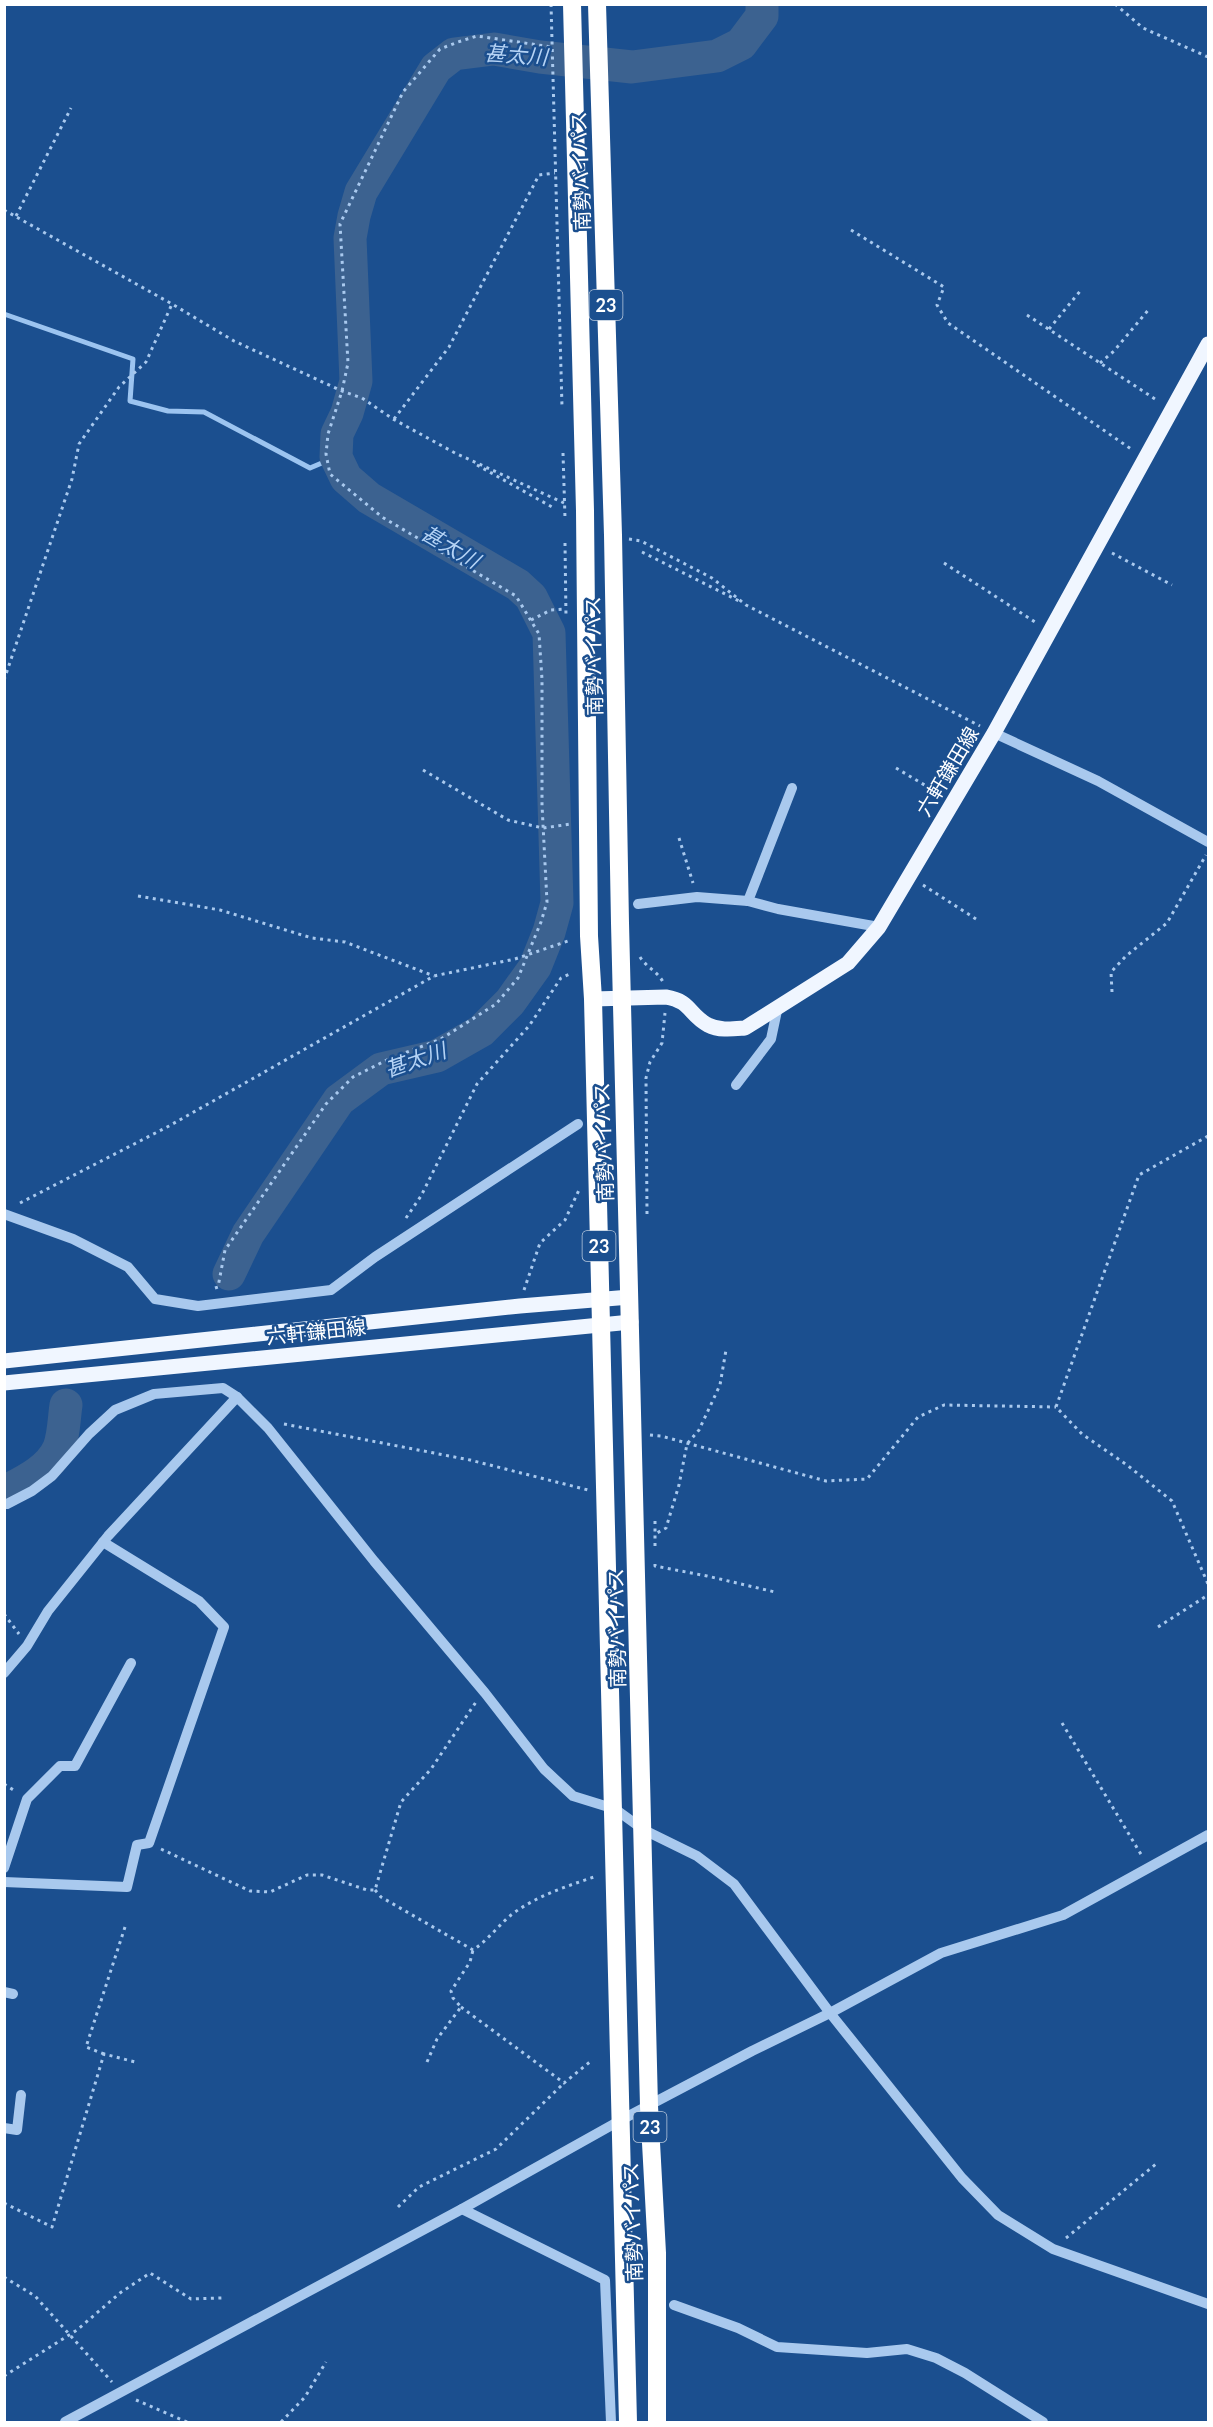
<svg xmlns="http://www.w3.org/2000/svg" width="1213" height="2427" viewBox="0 0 1213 2427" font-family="Lato,'Noto Sans JP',sans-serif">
	<rect width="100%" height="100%" fill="#1b4f8f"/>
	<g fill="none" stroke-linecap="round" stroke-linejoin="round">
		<polyline stroke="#9cc4f0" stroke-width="5" points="4,314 133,359 130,401 168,411 204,412 310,468 336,457"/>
		<g stroke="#3c6290" stroke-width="33">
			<polyline points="229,1274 248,1234 339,1100 381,1069 437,1056 481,1031 510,1002 535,967 549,932 557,903 549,633 531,597 518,585 369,498 346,478 336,457 337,434 347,413 356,381 350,238 354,216 361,192 436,68 454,54 494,49 540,57 632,67 717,56 741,44 762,16 762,4"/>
			<path d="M4 1492C25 1481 49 1470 59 1448 64 1435 64 1418 66 1405"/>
		</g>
		<g stroke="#a9c9ee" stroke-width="3" stroke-dasharray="3 4.5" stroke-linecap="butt">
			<polyline points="551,4 562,407"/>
			<polyline points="1115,4 1143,28 1208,57"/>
			<polyline points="4,210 172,304 234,341 342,391 362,398 393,419 455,453 564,503"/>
			<polyline points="16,216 71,108"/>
			<polyline points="851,230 944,287 937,305 948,323 1131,449"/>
			<polyline points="1027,315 1158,401"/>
			<polyline points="1049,329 1081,290"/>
			<polyline points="1100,363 1114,351 1150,308"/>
			<polyline points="394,419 449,347 539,175 555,173"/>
			<polyline points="563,453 565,518"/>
			<polyline points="477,465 552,507"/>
			<polyline points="629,539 641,541 712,578 746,605 980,726"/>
			<polyline points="565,543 566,617"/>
			<polyline points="642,552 739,601"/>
			<polyline points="1112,553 1172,585"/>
			<polyline points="944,563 1035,622"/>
			<polyline points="531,620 551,610 566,609"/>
			<polyline points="4,680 72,479 79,444 119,387 146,362 172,304"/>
			<polyline points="896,768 938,793"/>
			<polyline points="423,770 508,820 543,828 571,824"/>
			<polyline points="679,838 693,883"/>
			<polyline points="923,885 976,919"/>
			<polyline points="138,896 220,910 312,938 345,942 434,976"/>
			<path d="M640 957C646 967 658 972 663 982"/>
			<polyline points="1112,992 1111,972 1126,956 1167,923 1206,855"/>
			<polyline points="1208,1136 1139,1175 1056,1407 1082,1434 1127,1465 1172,1501 1208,1584"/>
			<polyline points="20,1203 169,1126 434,976 515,959 571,940"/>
			<polyline points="647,1214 646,1078 650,1062 662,1043 665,1013"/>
			<polyline points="406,1218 421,1196 477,1084 529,1026 561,978 572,973"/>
			<polyline points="215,1288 218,1287 225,1250 326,1104 353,1077 389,1059 441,1039 496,1004 518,978 541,922 547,902 542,805 542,679 539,634 516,596 382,517 330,474 326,454 328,434 342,391 348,363 340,224 403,92 440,49 458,42 477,36 552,47"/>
			<polyline points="524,1290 540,1243 565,1220 579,1190"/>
			<polyline points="284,1424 470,1460 588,1490"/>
			<polyline points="650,1435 661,1436 826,1481 867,1479 918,1417 944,1405 1056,1407"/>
			<polyline points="655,1521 655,1534"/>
			<polyline points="655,1546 655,1534 666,1528 679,1485 687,1444 699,1430 720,1385 726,1350"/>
			<polyline points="655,1564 655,1566 707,1576 775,1592"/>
			<polyline points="4,1614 19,1634"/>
			<polyline points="1158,1627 1208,1595"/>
			<polyline points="1062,1723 1142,1856"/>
			<polyline points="4,1784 15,1791"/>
			<polyline points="161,1849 250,1891 270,1892 307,1875 322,1875 367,1890 375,1890 401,1802 431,1769 476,1702"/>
			<path d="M375 1890 381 1897 473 1950C488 1940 498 1926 511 1915 536 1896 567 1886 597 1876"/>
			<polyline points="461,2007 564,2083 591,2061"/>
			<polyline points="104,2054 86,2047 125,1927"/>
			<polyline points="427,2062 437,2039 461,2007 453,1998 451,1991 470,1962 473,1950"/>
			<polyline points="4,2203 52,2227 104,2054 135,2062"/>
			<polyline points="398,2207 419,2187 496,2149 564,2083"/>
			<polyline points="1066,2238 1156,2164"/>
			<polyline points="4,2277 35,2296 112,2382"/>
			<polyline points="4,2376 77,2330 120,2293 150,2273 191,2299 222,2298"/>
			<polyline points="136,2400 187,2422"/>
			<polyline points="281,2422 305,2397 326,2362"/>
		</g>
		<g stroke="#a9c9ee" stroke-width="10">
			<polyline points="994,733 1098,781 1208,842"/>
			<polyline points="748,901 792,788"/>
			<polyline points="638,904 697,897 748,901 778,909 879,927"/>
			<polyline points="736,1085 771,1039 778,1006"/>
			<polyline points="4,1214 73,1239 128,1267 155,1299 198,1306 331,1290 375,1257 578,1124"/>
			<polyline points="7,1504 32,1491 52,1476 89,1434 115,1410 154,1394 223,1388 237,1397 268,1428 374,1561 485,1693 544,1769 573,1796 615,1809 644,1830 697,1856 734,1884 830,2013 962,2178 998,2215 1053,2249 1208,2304"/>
			<polyline points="4,1673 27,1646 48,1611 108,1536 237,1397"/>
			<polyline points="4,1868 27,1799 60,1766 75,1766 131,1663"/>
			<polyline points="4,1882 127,1887 137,1845 149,1843 224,1627 199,1601 103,1542"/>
			<polyline points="4,1992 13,1994"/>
			<polyline points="4,2128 17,2130 21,2095"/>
			<polyline points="462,2209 605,2280 611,2422"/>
			<polyline points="674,2305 738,2328 777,2347 867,2353 907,2349 936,2358 965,2373 1043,2422"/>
			<polyline points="65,2422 462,2209 621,2120 752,2051 830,2013 941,1953 1063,1915 1208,1835"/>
		</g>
		<g stroke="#f0f6ff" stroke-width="15">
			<path d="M593 999 666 997C691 1001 689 1015 708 1025 720 1031 733 1029 745 1028L848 963 879 927 994 733 1208 344"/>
			<polyline points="4,1361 520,1306 630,1297"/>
			<polyline points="4,1383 631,1322"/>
		</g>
		<g stroke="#fff" stroke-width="18">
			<polyline points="572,4 585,511 589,936 593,999 628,2422"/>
			<polyline points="597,4 613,535 620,923 649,2106 657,2253 657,2422"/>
		</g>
	</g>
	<g text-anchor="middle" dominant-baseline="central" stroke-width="5" stroke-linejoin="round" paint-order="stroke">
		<g fill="#1b4f8f" stroke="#bbcadd" stroke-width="1.5">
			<rect x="589.5" y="290" width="33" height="30" rx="4.5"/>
			<rect x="582.5" y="1231" width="33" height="30" rx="4.5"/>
			<rect x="633.5" y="2112" width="33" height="30" rx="4.5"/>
		</g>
		<g font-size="18" font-weight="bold" fill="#fff">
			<text x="606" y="305">23</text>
			<text x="599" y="1246">23</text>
			<text x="650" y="2127">23</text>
		</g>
		<g font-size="20" fill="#fff" stroke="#1b4f8f">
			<text transform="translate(580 171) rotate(-92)">南勢バイパス</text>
			<text transform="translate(593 656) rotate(-91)">南勢バイパス</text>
			<text transform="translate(947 771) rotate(-59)">六軒鎌田線</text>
			<text transform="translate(603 1142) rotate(-92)">南勢バイパス</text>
			<text transform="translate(316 1331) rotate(-6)">六軒鎌田線</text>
			<text transform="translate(616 1628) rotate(-91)">南勢バイパス</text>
			<text transform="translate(632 2222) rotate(-92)">南勢バイパス</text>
		</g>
		<g font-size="21" font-style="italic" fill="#b5d3f5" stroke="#1b4f8f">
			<text transform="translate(516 54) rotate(4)">甚太川</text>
			<text transform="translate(451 546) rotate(30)">甚太川</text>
			<text transform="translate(415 1059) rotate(-19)">甚太川</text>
		</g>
	</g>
	<rect width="1213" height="2427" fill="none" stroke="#ffffff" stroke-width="12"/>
</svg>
